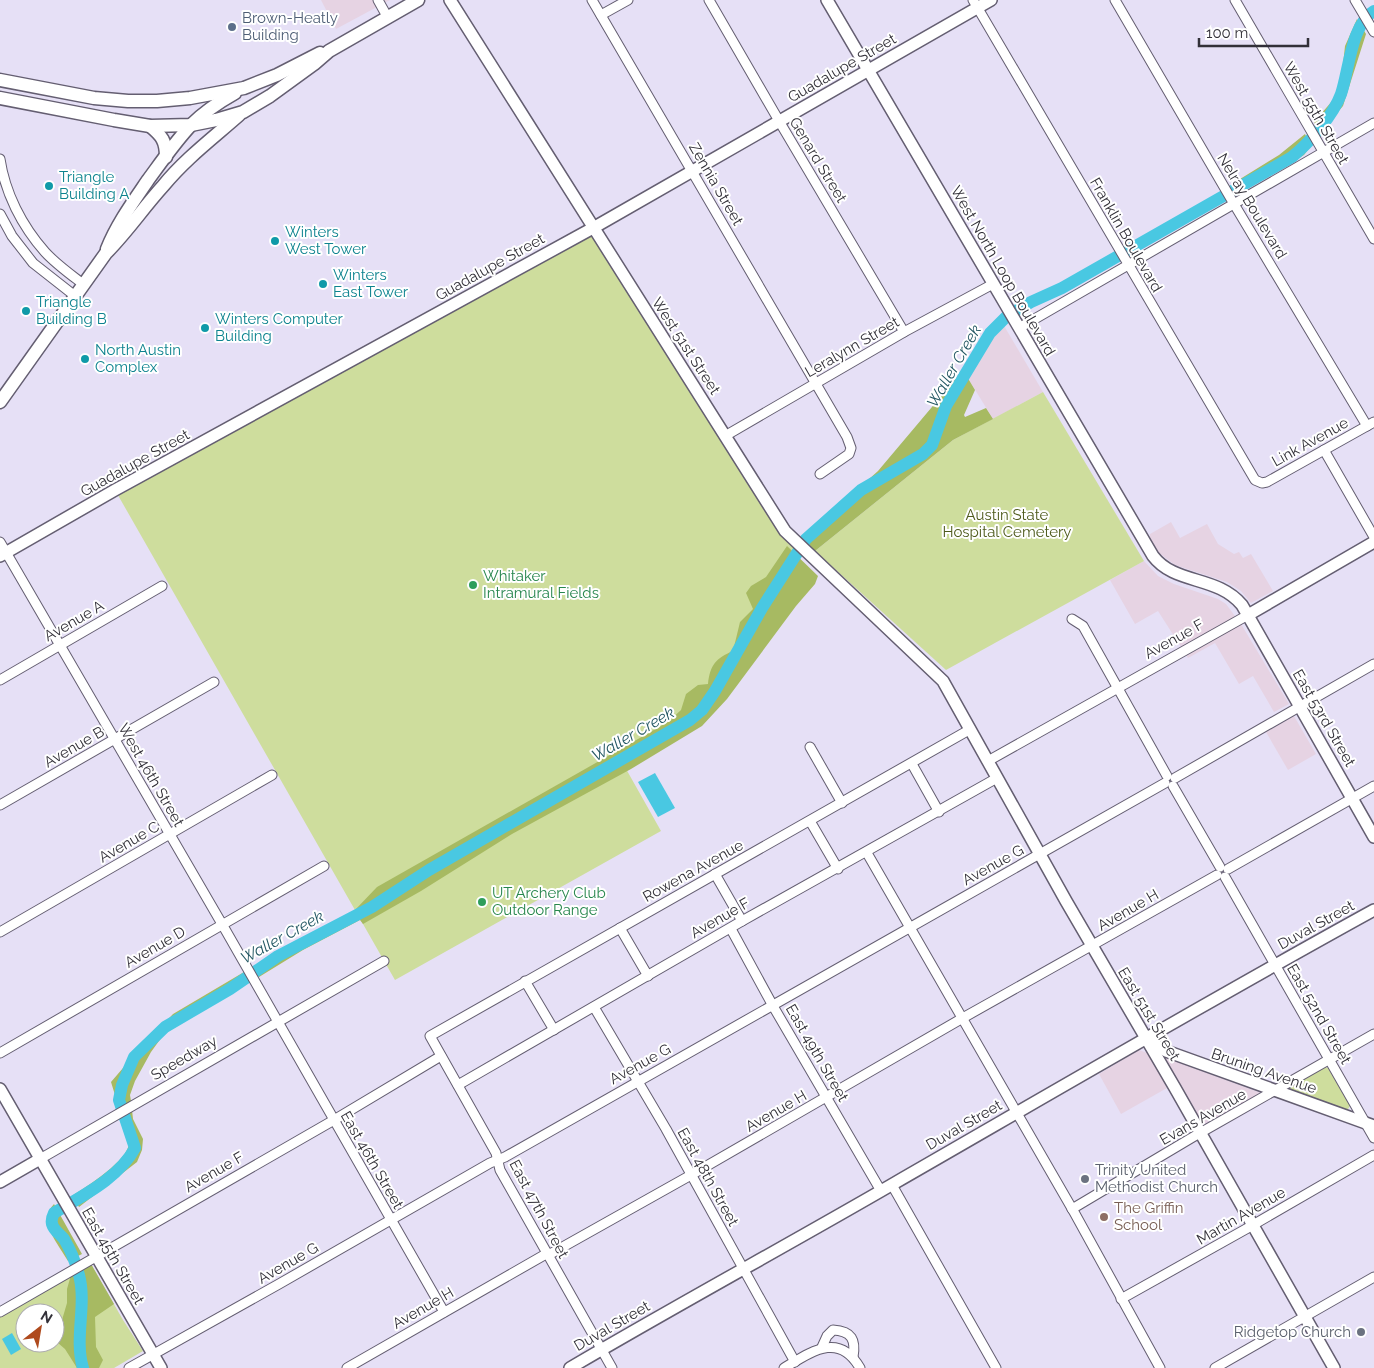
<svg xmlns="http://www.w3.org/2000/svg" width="1374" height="1368" viewBox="0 0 1374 1368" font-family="Raleway,sans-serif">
	<rect width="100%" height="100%" fill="#e6e0f6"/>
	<g fill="#e6d3e3">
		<polygon points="321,0 390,0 336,29"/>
		<polygon points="1003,324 1043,392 993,419 966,375 990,336"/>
		<polygon points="1171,522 1180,538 1207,524 1218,544 1234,554 1239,552 1243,558 1251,554 1273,591 1251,603 1241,591 1227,582 1175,565 1159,553 1150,538 1150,534"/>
		<polygon points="1144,561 1158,576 1174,584 1218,599 1226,604 1241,624 1289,704 1274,712 1253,676 1239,684 1215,643 1188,658 1158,611 1135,624 1110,580"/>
		<polygon points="1294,716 1316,754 1288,770 1266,732"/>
		<polygon points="1139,1050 1150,1054 1167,1088 1121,1114 1099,1074"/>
		<polygon points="1165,1058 1167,1058 1261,1093 1203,1125 1164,1062"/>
	</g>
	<g fill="#cedd9d" fill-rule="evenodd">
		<polygon points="593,228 778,522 808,554 793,561 715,691 621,760 661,831 395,980 115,490"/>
		<polygon points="1043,392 1144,561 946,670 815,551 953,440"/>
		<polygon points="1325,1067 1328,1068 1350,1106 1348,1109 1347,1110 1290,1090 1290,1087"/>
		<path d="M91 1264 123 1320 143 1351 114 1368H0V1316ZM25 1313H55V1343H25Z"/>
	</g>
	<g fill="#a7ba62">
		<polygon points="1357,19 1366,34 1343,106 1320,133 1314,122 1333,100 1341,83 1345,46"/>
		<polygon points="1305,134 1311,146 1304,155 1238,194 1232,184 1279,155"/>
		<polygon points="1001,320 1003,324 990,336 966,375 975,390 964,415 965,417 986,408 993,419 953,440 815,551 803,538 878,471 964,369 986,334"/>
		<path d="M787 546 818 576 815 584 796 606 727 699 702 726 631 769 512 834 421 891 363 924 360 920 303 950 259 977 252 967 355 910 377 887 668 722 681 710 686 694 698 685 708 684C710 665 716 658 733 651L740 622 753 609 746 593 751 586 766 577Z"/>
		<polygon points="244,972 250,982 164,1034 151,1052 135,1081 130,1095 131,1101 119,1108 111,1082 135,1054 173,1014"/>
		<path d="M132 1110 133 1119 143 1139 142 1150 137 1162 79 1207 72 1196C86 1187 129 1160 129 1143 128 1135 123 1125 121 1117Z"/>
		<path d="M54 1204 82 1254 68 1261C59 1245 37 1221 54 1204Z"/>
		<polygon points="91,1264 114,1304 95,1317 96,1347 103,1360 99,1368 77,1368 65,1349 58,1343 63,1331 62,1320 67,1303 67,1289 71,1275"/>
	</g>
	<g fill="#49c8e2">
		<polygon points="655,773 675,808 658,817 638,782"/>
		<polygon points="12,1333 21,1349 11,1355 2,1339"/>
	</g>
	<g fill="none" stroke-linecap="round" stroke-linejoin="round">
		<path stroke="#49c8e2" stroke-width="12" d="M83 1368C74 1338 87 1305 79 1275 76 1264 70 1249 64 1239 60 1234 54 1231 52 1224 51 1220 52 1217 54 1213 82 1196 119 1178 135 1148L119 1100 122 1085 134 1057 165 1027 230 989 278 956 372 907 429 870 690 720 702 710 715 691 762 608 806 539 861 490 923 454 932 445 946 406 990 333 1007 316 1031 302 1062 288 1292 157C1309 143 1333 116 1341 94 1349 71 1351 24 1374 11"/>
		<g stroke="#645e71" stroke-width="11">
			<g id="street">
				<polyline points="378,0 388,18"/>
				<polyline points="592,0 847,437 851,448 849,454 820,474"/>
				<polyline points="709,0 782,126 904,332"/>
				<polyline points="973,0 1255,480 1262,483 1267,482 1374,422"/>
				<polyline points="1115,0 1234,204 1367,426"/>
				<polyline points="1235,0 1374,239"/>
				<polyline points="1355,0 1374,32"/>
				<polyline points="601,15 628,0"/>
				<path d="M0 159C5 193 22 226 45 252 56 264 70 274 83 284"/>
				<polyline points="0,214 12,236 33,263 75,296"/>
				<polyline points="1019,328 1374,123"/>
				<polyline points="725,436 904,332 993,284"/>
				<polyline points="1324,450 1374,537"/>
				<polyline points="0,542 222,924 444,1312"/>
				<polyline points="1072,619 1083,626 1167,776"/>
				<polyline points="0,680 162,586"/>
				<polyline points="810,747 842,803"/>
				<polyline points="988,761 1248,615"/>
				<polyline points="912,764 939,812"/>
				<polyline points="1175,778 1374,664"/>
				<polyline points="1173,786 1220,867"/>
				<polyline points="0,805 214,682"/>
				<polyline points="810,821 838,869"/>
				<polyline points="867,853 1074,1212 1160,1368"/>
				<polyline points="1228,869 1374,786"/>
				<polyline points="715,874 742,921"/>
				<polyline points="1225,877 1374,1138"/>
				<polyline points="620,928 648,976"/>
				<polyline points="731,929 773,1006 881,1191"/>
				<polyline points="0,932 272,775"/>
				<polyline points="525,981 554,1030"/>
				<polyline points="594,1007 666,1129 795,1362"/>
				<polyline points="0,1053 324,866"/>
				<polyline points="458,1085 742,921 997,778"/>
				<polyline points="40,1159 384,961"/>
				<polyline points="892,1185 996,1368"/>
				<polyline points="1072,1209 1193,1137 1374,1034"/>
				<polyline points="1121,1299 1246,1229 1374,1155"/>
				<polyline points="0,1312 334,1120 441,1056"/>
				<path d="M822 1347 827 1336 833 1330C852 1331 856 1340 853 1357"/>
				<polyline points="129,1368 279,1284 490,1163 505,1157 1165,783"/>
				<polyline points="347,1368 546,1254 552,1253 691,1175 961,1019 1217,875"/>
				<polyline points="612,1368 500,1170 496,1153 430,1036 969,730"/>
				<path d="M784 1368C811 1352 839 1331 860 1368"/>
				<polyline points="1215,1368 1374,1277"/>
			</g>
		</g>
		<g stroke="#645e71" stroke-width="14">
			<g id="secondary">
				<polyline points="450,0 785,531 943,681 1066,901 1175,1088 1334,1368"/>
				<path d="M827 0 1153 556C1175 585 1217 575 1242 605L1374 837"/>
				<polyline points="0,556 115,490 593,228 991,0"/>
				<polyline points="1248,615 1374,542"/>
				<polyline points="1149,1041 1166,1051 1374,1126"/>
				<polyline points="0,1089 161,1368"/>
				<polyline points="0,1182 40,1159"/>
				<path d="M570 1368C677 1305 786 1246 893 1184 1053 1092 1212 999 1374 910"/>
			</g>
		</g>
		<g stroke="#645e71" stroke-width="15">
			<g id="primary">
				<polyline points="0,80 94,98 128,101 157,101 190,98 244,88 277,75 320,53"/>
				<polyline points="0,98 114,120 150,126 191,125 216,120 243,112 270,96 314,64 329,51 418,0"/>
				<path d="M150 126C162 136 166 141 166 157"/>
				<path d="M107 249C117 224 133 202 148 180 162 161 175 142 191 125 204 112 219 102 235 93"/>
				<path d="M0 402 106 253C127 232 143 208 163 186 185 159 213 138 239 115"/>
			</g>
		</g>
		<use href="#street" stroke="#fff" stroke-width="9"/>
		<use href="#secondary" stroke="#fff" stroke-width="11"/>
		<use href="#primary" stroke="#fff" stroke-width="12"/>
	</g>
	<circle fill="#5c6f8a" stroke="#fff" stroke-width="2" cx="232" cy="27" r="5"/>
	<g fill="#0f9aa8" stroke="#fff" stroke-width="2">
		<circle cx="49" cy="186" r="5"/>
		<circle cx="275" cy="241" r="5"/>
		<circle cx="323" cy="284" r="5"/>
		<circle cx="26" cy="311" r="5"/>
		<circle cx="205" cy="328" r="5"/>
		<circle cx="85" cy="359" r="5"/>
	</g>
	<g fill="#2e9e5b" stroke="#fff" stroke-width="2">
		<circle cx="473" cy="585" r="5"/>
		<circle cx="482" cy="902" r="5"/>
	</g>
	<g fill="#6b7280" stroke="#fff" stroke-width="2">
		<circle cx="1085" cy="1179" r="5"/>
		<circle cx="1361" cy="1332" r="5"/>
	</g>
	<circle fill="#8d6e63" stroke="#fff" stroke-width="2" cx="1104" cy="1217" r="5"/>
	<g text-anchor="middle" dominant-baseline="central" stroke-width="4" stroke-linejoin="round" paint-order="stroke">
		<g font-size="15" fill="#4e5e75" stroke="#fff" text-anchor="start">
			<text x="242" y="18">Brown-Heatly<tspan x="242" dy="17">Building</tspan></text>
		</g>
		<g font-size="15" fill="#323038" stroke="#fff">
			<text transform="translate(842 68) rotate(-30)">Guadalupe Street</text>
			<text transform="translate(1316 113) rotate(60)">West 55th Street</text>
			<text transform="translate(818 160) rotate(59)">Genard Street</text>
			<text transform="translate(716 184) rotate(60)">Zennia Street</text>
			<text transform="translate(1252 206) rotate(59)">Nelray Boulevard</text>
			<text transform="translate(1126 235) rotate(60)">Franklin Boulevard</text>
			<text transform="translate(490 267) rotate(-29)">Guadalupe Street</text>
			<text transform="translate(1003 271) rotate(60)">West North Loop Boulevard</text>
			<text transform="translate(686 346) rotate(57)">West 51st Street</text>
			<text transform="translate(852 347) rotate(-30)">Leralynn Street</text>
			<text transform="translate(1310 442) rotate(-29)">Link Avenue</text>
			<text transform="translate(135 463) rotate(-29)">Guadalupe Street</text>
			<text transform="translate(74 621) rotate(-30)">Avenue A</text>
			<text transform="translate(1174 639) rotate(-29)">Avenue F</text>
			<text transform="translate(1324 718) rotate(60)">East 53rd Street</text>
			<text transform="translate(74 747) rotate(-30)">Avenue B</text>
			<text transform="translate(151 775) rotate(60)">West 46th Street</text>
			<text transform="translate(129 842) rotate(-30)">Avenue C</text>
			<text transform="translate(993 865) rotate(-29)">Avenue G</text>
			<text transform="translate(693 871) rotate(-29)">Rowena Avenue</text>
			<text transform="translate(1128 910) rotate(-30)">Avenue H</text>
			<text transform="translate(720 918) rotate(-30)">Avenue F</text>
			<text transform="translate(1316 925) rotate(-29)">Duval Street</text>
			<text transform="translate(155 947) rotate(-30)">Avenue D</text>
			<text transform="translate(1149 1014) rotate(59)">East 51st Street</text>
			<text transform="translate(1319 1014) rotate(60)">East 52nd Street</text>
			<text transform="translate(817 1053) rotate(60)">East 49th Street</text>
			<text transform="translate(184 1058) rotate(-30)">Speedway</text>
			<text transform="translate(640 1064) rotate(-29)">Avenue G</text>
			<text transform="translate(1264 1071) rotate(19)">Bruning Avenue</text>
			<text transform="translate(776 1111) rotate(-30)">Avenue H</text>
			<text transform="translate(1203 1117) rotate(-30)">Evans Avenue</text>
			<text transform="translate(964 1125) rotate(-30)">Duval Street</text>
			<text transform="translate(372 1160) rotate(60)">East 46th Street</text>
			<text transform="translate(214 1172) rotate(-30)">Avenue F</text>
			<text transform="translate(708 1177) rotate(61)">East 48th Street</text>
			<text transform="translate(539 1209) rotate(62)">East 47th Street</text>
			<text transform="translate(1241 1216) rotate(-30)">Martin Avenue</text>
			<text transform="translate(113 1256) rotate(60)">East 45th Street</text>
			<text transform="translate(288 1263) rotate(-30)">Avenue G</text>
			<text transform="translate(423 1308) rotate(-30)">Avenue H</text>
			<text transform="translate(612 1326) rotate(-30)">Duval Street</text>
		</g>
		<g font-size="15" fill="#0d838f" stroke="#fff" text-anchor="start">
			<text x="59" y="177">Triangle<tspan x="59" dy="17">Building A</tspan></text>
			<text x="285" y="232">Winters<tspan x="285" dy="17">West Tower</tspan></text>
			<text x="333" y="275">Winters<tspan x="333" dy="17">East Tower</tspan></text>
			<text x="36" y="302">Triangle<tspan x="36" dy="17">Building B</tspan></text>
			<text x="215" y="319">Winters Computer<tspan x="215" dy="17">Building</tspan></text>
			<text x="95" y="350">North Austin<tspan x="95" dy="17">Complex</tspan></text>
		</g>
		<g font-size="15" fill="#4f5b1c" stroke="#fff">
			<text x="1007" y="515">Austin State<tspan x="1007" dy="17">Hospital Cemetery</tspan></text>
		</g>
		<g font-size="15" fill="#27864d" stroke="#fff" text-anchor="start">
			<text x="483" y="576">Whitaker<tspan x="483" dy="17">Intramural Fields</tspan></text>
			<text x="492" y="893">UT Archery Club<tspan x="492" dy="17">Outdoor Range</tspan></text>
		</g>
		<g font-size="15" fill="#5b616d" stroke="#fff" text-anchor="start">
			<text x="1095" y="1170">Trinity United<tspan x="1095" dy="17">Methodist Church</tspan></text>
			<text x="1351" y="1332" text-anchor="end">Ridgetop Church</text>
		</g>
		<g font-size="15" fill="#785e54" stroke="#fff" text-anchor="start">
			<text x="1114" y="1208">The Griffin<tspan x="1114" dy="17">School</tspan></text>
		</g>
		<g font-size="16" font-style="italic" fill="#235763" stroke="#fff">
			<text transform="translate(954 366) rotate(-60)">Waller Creek</text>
			<text transform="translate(633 734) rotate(-30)">Waller Creek</text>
			<text transform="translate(282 937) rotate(-29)">Waller Creek</text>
		</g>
	</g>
	<g transform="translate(40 1328) rotate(31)"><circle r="24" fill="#ffffff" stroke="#adacaf"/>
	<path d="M0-4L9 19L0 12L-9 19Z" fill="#af4a1d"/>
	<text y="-8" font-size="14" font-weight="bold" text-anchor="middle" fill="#323038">N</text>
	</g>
	<path d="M1199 38v8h109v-8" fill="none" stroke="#323038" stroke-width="2.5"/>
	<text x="1206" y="38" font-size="15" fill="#323038" stroke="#ffffff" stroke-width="4" paint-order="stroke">100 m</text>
</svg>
